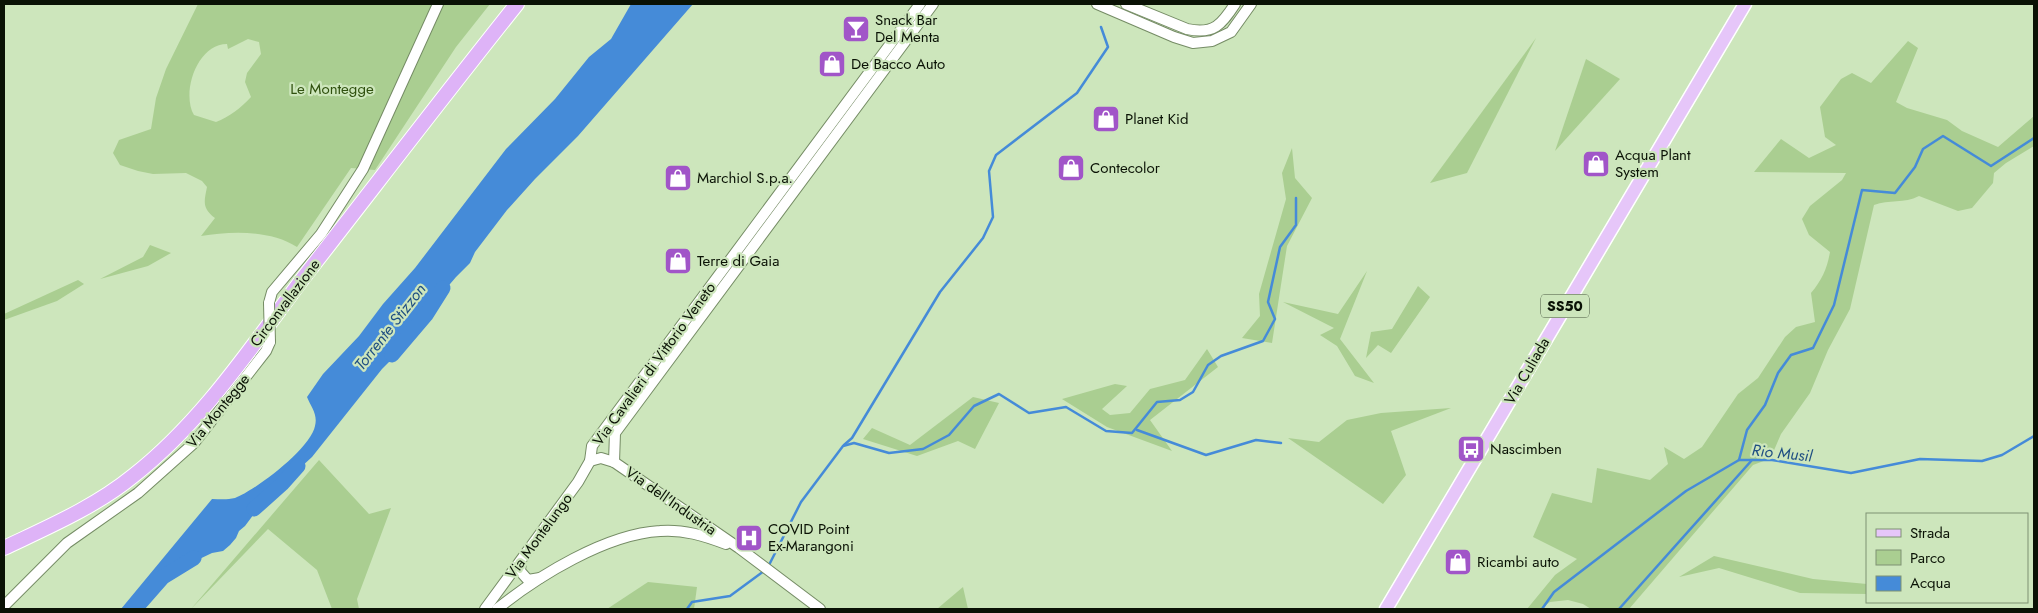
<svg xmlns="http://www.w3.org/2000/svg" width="2038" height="613" viewBox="0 0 2038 613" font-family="Jost,sans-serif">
	<rect width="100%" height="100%" fill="#cde6bc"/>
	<g fill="#aace91" fill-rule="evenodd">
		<path d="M198 4H490L456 47 375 170 351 168 297 247C270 230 232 231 201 236L215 218C202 208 204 202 207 187L202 181 186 173 153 174 138 171 120 165 113 153 119 140 151 129 156 98 166 69ZM248 39 259 42 261 54 247 73 245 82 251 97C241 108 229 117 216 122L194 115C181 93 197 44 227 44L228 49Z"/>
		<polygon points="1536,38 1467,173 1430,183"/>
		<path d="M1908 41 1918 48 1896 102 1907 108 1947 120 1962 131 1998 147 2034 116V146L2006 163 1994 173 1993 183 1972 208 1958 211 1919 196C1904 204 1889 199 1874 205L1850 309 1828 350 1810 393 1781 434 1772 455 1769 459 1753 465 1629 609H1591L1583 604 1568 600 1550 602 1540 609H1527L1555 575 1577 559 1533 537 1552 493 1592 503 1597 468 1650 480 1668 464 1664 447 1684 459 1702 447 1738 394 1758 378 1785 337 1796 327 1815 322 1811 293C1822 280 1827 269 1830 252L1809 235 1802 219 1810 206 1842 180 1846 173 1754 172 1781 139 1809 158 1836 145 1825 137 1820 107 1841 79 1852 73 1871 83Z"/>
		<polygon points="1586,59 1620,79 1555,151"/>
		<polygon points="1292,148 1295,178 1312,198 1287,246 1272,343 1242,338 1260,316 1259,294 1286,199 1282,173"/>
		<polygon points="150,245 171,253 148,266 100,279 143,257"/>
		<polygon points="1367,271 1340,339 1374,383 1355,376 1337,346 1320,335 1334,328 1283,302 1338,314"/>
		<polygon points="78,280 84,284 57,301 4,320 4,314"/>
		<polygon points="1418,286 1430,297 1391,353 1378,345 1366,358 1371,332 1392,329"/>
		<polygon points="1207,349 1218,367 1150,420 1172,451 1107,427 1062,399 1115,384 1127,386 1102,409 1110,415 1130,413 1150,389 1185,380"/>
		<polygon points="973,397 999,403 975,449 958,441 917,456 863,439 872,428 910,445"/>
		<polygon points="1451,408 1391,431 1406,475 1383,504 1288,438 1319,442 1347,420 1381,413"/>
		<polygon points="319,460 369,514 391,508 357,599 359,609 332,609 317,570 268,529 191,609"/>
		<polygon points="1714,556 1813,579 1867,584 1867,594 1800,593 1719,568 1679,577"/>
		<polygon points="648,582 697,587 694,609 607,609"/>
		<polygon points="963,587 968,609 937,609"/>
	</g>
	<path fill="#458bd8" d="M631 4H693L578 136 535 179 507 210 475 252 470 263 456 277 416 324 400 351 382 369 312 457 263 502 245 526 239 531 236 538 230 545 223 551 212 553 168 574 150 591 146 597 143 609H121L212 499C219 499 227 500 235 498 256 490 311 448 315 426 318 414 311 407 307 397L323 374 359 336 383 304 415 268 506 149 555 99 589 57 611 39Z"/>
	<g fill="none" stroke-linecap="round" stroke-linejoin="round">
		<g stroke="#458bd8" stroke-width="2.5">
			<polyline points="1137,430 1206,455 1256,440 1281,443"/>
			<polyline points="844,445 852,438 940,292 983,238 993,217 989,171 996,155 1077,93 1108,47 1101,27"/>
			<polyline points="1739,460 1747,430 1765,405 1778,373 1791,355 1813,348 1834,305 1862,190 1895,193 1915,167 1923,149 1943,136 1991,166 2034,138"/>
			<polyline points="768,567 801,502 843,446 854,443 889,453 923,449 949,435 974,406 999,394 1029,413 1066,407 1106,431 1132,433 1157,402 1180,400 1193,392 1208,365 1221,356 1263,341 1275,319 1268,302 1280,247 1296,225 1296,198"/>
			<polyline points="687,609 692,602 730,596 764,571"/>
			<polyline points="1542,609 1554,592 1686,491 1739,460 1772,460 1851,473 1920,459 1982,461 2002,455 2034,436"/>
			<polyline points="1619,609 1752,460"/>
		</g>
		<g stroke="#458bd8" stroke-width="15">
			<polyline points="392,355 426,315 443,288"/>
			<polyline points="254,509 282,484 298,466"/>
			<polyline points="135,609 163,577 194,558"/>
		</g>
		<g stroke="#758c65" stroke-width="12">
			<g id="tertiary">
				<polyline points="1097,4 1174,37 1193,43 1212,41 1231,32 1251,4"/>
				<path d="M1126 4 1187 29C1214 35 1222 24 1235 4"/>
				<polyline points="269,303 272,292 321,234 363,169 438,4"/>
				<polyline points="590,461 601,458 614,462 739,548 820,609"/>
				<polyline points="614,462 615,433 933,4"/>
				<polyline points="521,561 520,571 528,580 540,578"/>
				<polyline points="4,606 67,543 138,493 194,443 266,351 270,342"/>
				<polyline points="485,609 578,482 590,461 592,446 920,4"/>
				<path d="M497 609C538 576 606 534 660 531 683 529 705 536 726 544"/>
			</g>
		</g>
		<g stroke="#fff" stroke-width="15">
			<polyline id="primary" points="1386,609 1745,4"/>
		</g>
		<g stroke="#fff" stroke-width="16">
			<path id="trunk" d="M4 548C48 527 95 507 133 476 202 422 252 346 304 277 375 186 445 94 517 4"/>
		</g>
		<use href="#tertiary" stroke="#fff" stroke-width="10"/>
		<use href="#primary" stroke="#e6c6f9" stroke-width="12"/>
		<use href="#trunk" stroke="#deb3f7" stroke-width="14"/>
		<g stroke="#758c65" stroke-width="12" stroke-linecap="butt">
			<polyline id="tertiary-bridge" points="269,303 270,342"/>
		</g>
		<use href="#tertiary-bridge" stroke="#fff" stroke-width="10"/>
	</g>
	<defs>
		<g id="bar-square" transform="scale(1.4375)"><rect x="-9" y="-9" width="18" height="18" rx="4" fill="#a155c8" stroke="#cde6bc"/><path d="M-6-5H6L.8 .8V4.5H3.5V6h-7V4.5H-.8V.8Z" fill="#fff"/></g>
		<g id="shop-square" transform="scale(1.4375)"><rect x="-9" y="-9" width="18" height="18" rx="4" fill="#a155c8" stroke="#cde6bc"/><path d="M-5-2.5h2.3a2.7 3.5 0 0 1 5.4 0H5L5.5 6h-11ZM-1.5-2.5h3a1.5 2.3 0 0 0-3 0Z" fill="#fff"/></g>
		<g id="bus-square" transform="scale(1.4375)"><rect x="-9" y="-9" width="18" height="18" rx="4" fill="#a155c8" stroke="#cde6bc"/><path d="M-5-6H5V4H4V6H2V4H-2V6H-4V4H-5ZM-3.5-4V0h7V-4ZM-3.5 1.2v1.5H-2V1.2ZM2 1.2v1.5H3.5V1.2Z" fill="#fff"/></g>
		<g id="hospital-square" transform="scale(1.4375)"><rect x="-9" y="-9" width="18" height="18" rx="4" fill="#a155c8" stroke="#cde6bc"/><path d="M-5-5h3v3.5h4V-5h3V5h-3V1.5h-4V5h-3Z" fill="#fff"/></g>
	</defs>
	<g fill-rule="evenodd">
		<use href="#bar-square" x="856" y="29"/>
		<use href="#shop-square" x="832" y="64"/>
		<use href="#shop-square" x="1106" y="119"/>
		<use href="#shop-square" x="1596" y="164"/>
		<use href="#shop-square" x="1071" y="168"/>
		<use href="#shop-square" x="678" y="178"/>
		<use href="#shop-square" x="678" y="261"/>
		<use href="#bus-square" x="1471" y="449"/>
		<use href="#hospital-square" x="749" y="538"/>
		<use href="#shop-square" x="1458" y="562"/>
	</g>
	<g text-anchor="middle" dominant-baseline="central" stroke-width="4.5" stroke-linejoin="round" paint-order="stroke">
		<rect fill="#cde6bc" stroke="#44523c" stroke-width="1" x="1541" y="294.5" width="48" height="23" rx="4"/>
		<g font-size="14" font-weight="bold" fill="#0a1205">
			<text x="1565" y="306">SS50</text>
		</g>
		<g font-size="15" fill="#0a1205" stroke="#cde6bc" text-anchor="start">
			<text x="875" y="20">Snack Bar<tspan x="875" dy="17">Del Menta</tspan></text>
			<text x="851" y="64">De Bacco Auto</text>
			<text x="1125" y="119">Planet Kid</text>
			<text x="1615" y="155">Acqua Plant<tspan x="1615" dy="17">System</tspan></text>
			<text x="1090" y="168">Contecolor</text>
			<text x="697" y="178">Marchiol S.p.a.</text>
			<text x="697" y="261">Terre di Gaia</text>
			<text x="1490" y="449">Nascimben</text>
			<text x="768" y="529">COVID Point<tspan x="768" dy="17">Ex-Marangoni</tspan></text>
			<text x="1477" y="562">Ricambi auto</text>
		</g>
		<g font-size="15" fill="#2f500e" stroke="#cde6bc">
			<text x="332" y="89">Le Montegge</text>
		</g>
		<g font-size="15" fill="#0a1205" stroke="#cde6bc">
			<text transform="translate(285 303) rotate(-53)">Circonvallazione</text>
			<text transform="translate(654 364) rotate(-54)">Via Cavalieri di Vittorio Veneto</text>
			<text transform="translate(1527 371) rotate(-60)">Via Culiada</text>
			<text transform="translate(218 411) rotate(-51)">Via Montegge</text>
			<text transform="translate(671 501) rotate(35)">Via dell'Industria</text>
			<text transform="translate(539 536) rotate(-54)">Via Montelungo</text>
		</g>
		<g font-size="16" font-style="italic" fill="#1f4f82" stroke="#cde6bc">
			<text transform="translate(390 327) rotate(-52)">Torrente Stizzon</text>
			<text transform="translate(1782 453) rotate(6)">Rio Musil</text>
		</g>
	</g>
	<rect width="2038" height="613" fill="none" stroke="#0a1205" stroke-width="10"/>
	<rect x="1866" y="513" width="162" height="90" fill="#cde6bc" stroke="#7f9173"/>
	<rect x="1876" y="529" width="25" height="8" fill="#e6c6f9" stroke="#7f9173"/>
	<text x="1910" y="538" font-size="15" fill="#0a1205">Strada</text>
	<rect x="1876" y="550" width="25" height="15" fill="#aace91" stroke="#7f9173"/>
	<text x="1910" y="563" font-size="15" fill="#0a1205">Parco</text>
	<rect x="1876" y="576" width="25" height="15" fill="#458bd8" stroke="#7f9173"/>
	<text x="1910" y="588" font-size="15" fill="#0a1205">Acqua</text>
</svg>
